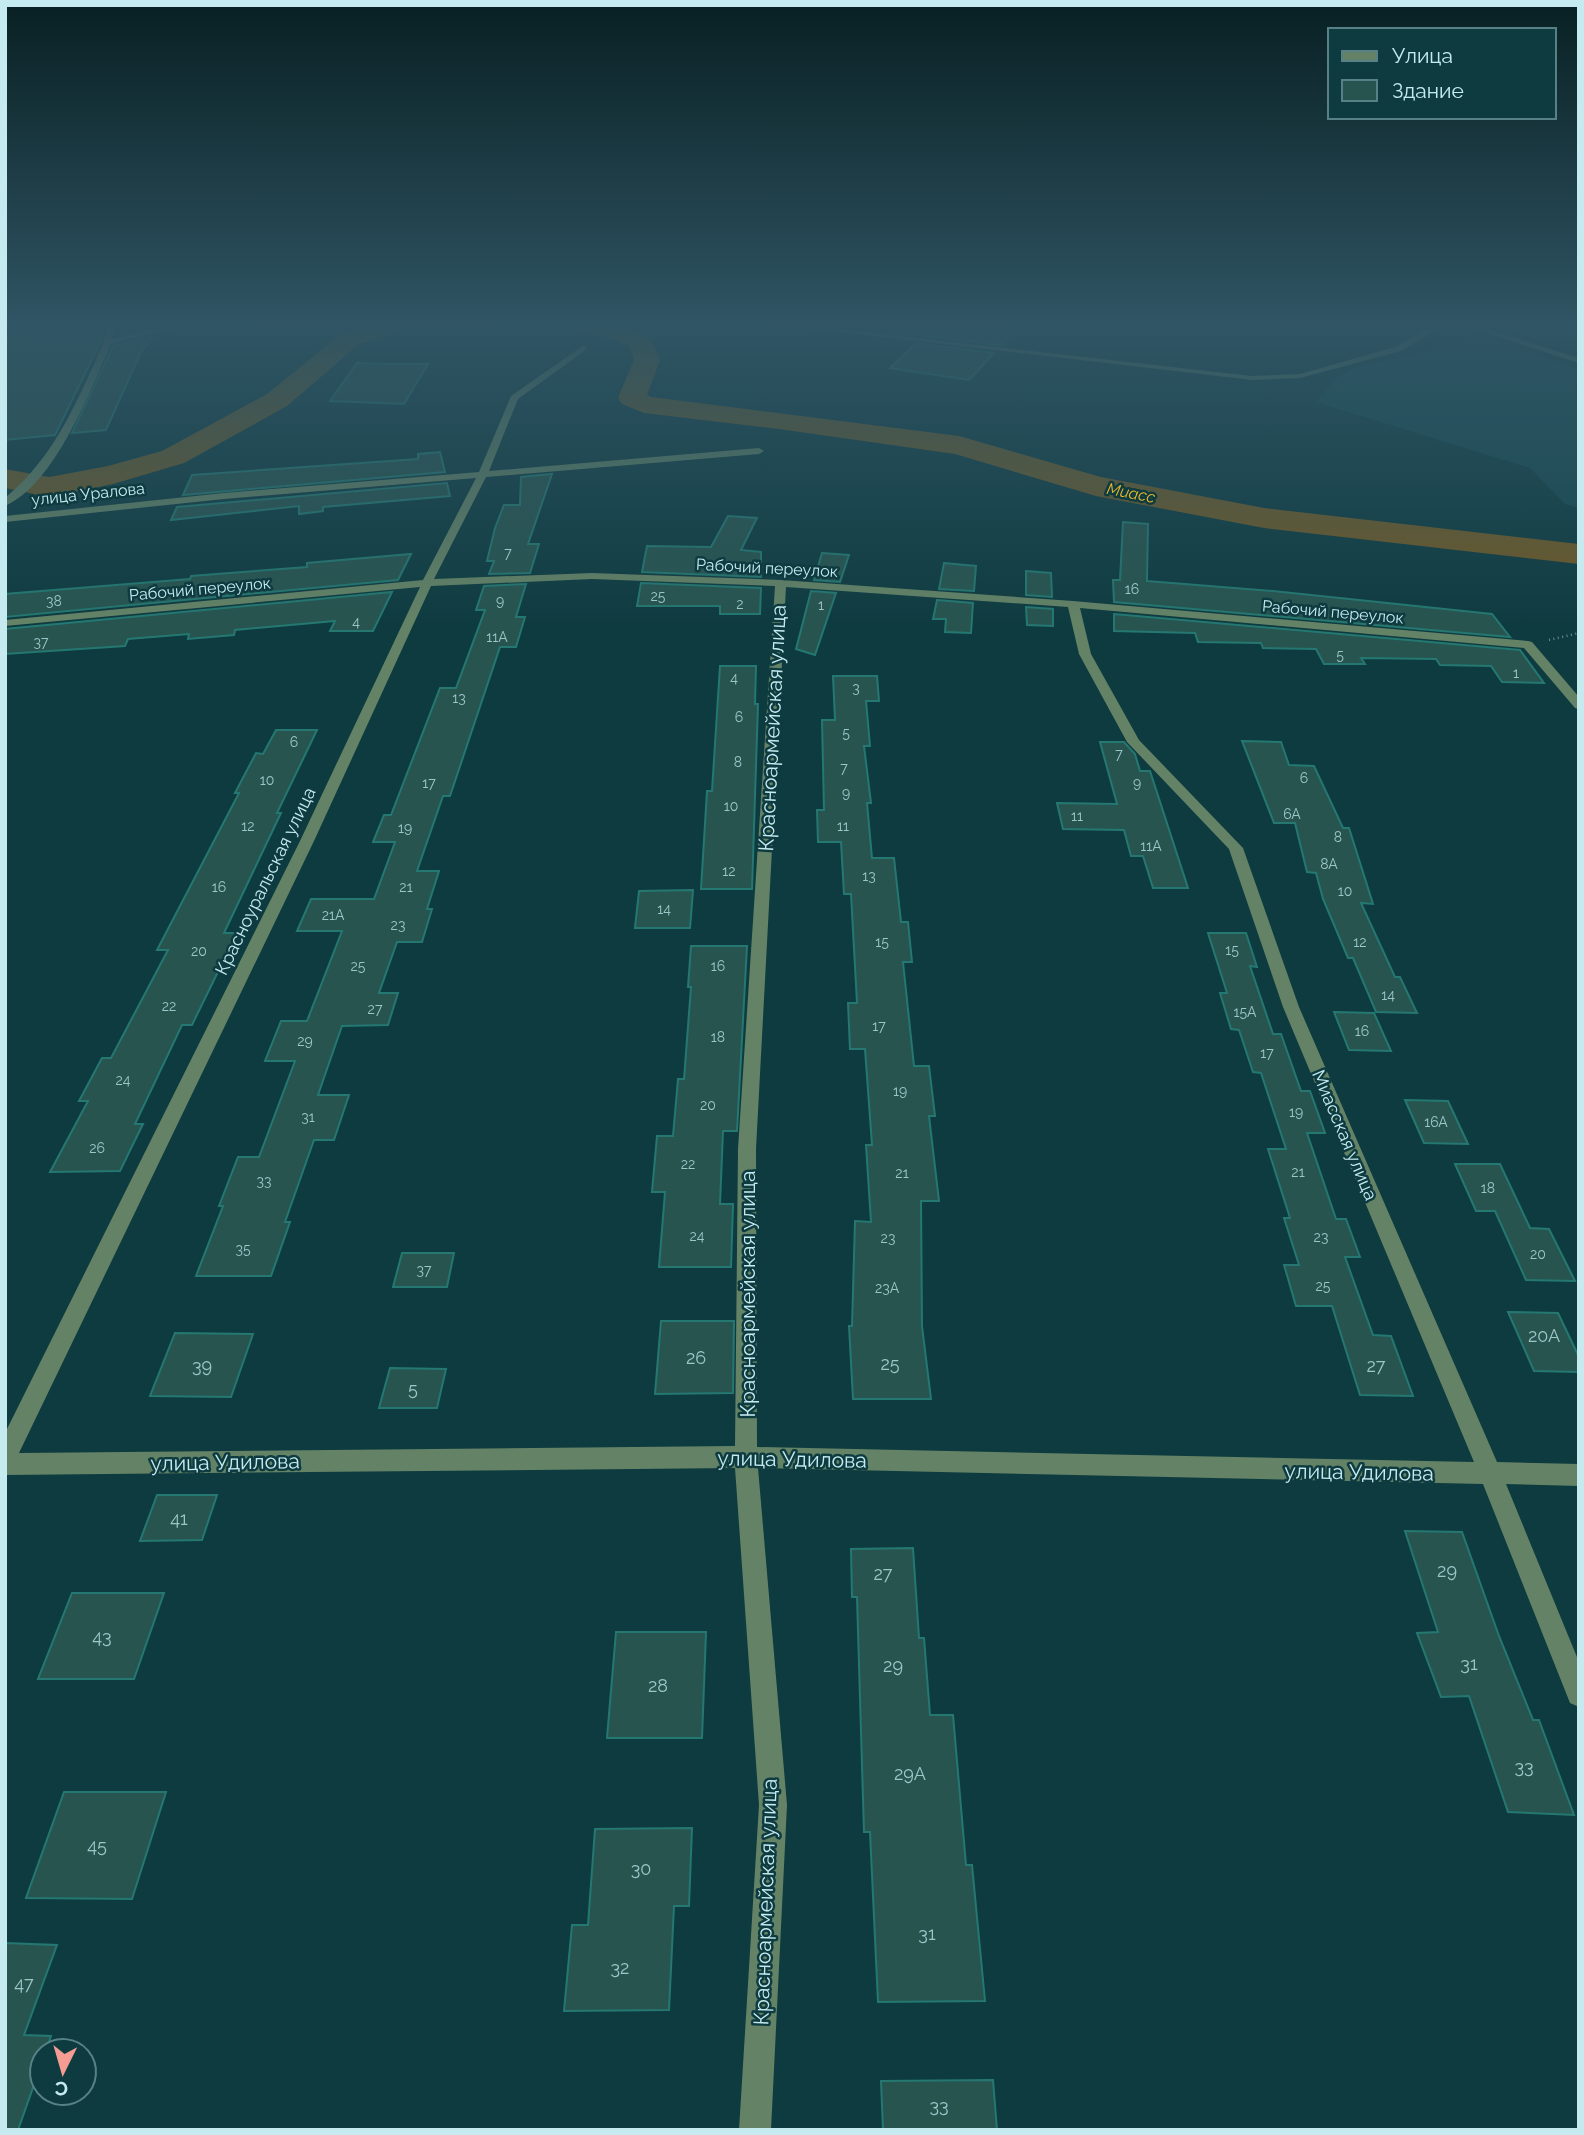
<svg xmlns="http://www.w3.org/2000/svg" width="1584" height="2135" viewBox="0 0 1584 2135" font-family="Raleway,sans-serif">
	<rect width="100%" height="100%" fill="#0e3b40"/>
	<g fill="#154a50">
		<polygon points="1500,327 1579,327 1579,352"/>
		<polygon points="1486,338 1579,369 1579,508 1565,504 1530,468 1316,402 1336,378 1357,367"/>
	</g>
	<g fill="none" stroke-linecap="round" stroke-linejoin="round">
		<g fill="#705a26" fill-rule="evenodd">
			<polygon points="363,327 399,327 396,332 359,344 287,406 184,463 113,484 49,497 5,488 5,469 49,477 108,466 162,451 267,394 341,334"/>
			<polygon points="581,327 625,327 650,338 660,360 647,395 651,397 959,436 1101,477 1264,508 1579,544 1579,564 1264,528 1096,496 955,454 779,429 644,413 622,404 618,398 634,360 630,347 616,340 584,332"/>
		</g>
	</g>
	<g fill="#27544f" stroke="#247871" stroke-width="2">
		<polygon points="46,327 103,327 101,341 55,435 5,440 5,337 45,332"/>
		<polygon points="934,327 979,327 1014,331 1001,345 924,336"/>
		<polygon points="154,336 140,354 106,430 72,433 113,346"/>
		<polygon points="916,343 994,353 969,380 890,368"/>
		<polygon points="357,363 386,364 428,364 404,404 330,401"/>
		<polygon points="440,452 445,472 183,495 192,475 418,459 418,454"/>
		<polygon points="552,474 528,544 539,544 530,573 489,574 494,561 487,561 495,528 504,505 520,505 521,477"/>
		<polygon points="447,483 450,496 323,507 323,511 299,514 299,506 171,520 177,507"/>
		<polygon points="728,516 757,518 741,550 761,552 761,577 642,572 647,546 711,547"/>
		<polygon points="1123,522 1148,524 1147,581 1273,591 1492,614 1510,637 1114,602 1113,580 1120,580"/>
		<polygon points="822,553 849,555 840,582 814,580"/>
		<polygon points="411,554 398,580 5,617 5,594 190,579 191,576 307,567 307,563"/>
		<polygon points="944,563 976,566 974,591 939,589"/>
		<polygon points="1026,571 1051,573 1052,597 1026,595"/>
		<polygon points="641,583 761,588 760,614 720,614 720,606 637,606"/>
		<polygon points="526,584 516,617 525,617 516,647 500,647 450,796 443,796 417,871 439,871 427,909 432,909 422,942 397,942 379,993 398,993 388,1025 342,1026 318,1095 349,1095 334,1140 314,1140 285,1222 290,1222 271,1276 196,1276 223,1206 219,1206 238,1157 259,1157 295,1061 265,1061 281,1021 307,1021 342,931 297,931 311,899 374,899 395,842 373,842 384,815 391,815 440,688 456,688 485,610 476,610 484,586"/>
		<polygon points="811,591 836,593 815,655 796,649"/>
		<polygon points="392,592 373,631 330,631 335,621 235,630 234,635 188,639 189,634 128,639 125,646 5,654 5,629"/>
		<polygon points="937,600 973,603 971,633 945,632 946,619 933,619"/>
		<polygon points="1026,607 1053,609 1053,626 1027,625"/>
		<polygon points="1114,614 1520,650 1544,683 1502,682 1491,666 1440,665 1436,659 1361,658 1365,664 1324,664 1316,649 1263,648 1261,643 1198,642 1195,633 1114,631"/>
		<polygon points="720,666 756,666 755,704 758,704 752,889 701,889 707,791 712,791"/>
		<polygon points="833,676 877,676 879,701 866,701 870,746 864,746 871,803 867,803 872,858 894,858 901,922 908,922 912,962 903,962 914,1066 929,1066 935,1116 929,1116 939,1201 921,1201 922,1326 931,1399 853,1399 849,1326 852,1326 855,1221 871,1222 866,1145 872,1145 865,1049 850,1049 848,1003 857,1003 851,894 844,894 841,842 818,842 817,810 824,810 822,720 835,720"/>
		<polygon points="276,730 317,730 277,813 281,813 224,933 237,933 192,1025 182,1025 135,1124 143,1124 120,1171 50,1172 88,1101 79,1101 102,1058 111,1058 168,950 157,950 239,793 235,793 256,753 263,754"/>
		<polygon points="1242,741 1281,742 1289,765 1314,766 1343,828 1349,828 1373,904 1361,903 1395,977 1400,977 1417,1013 1376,1012 1353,958 1348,958 1323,899 1316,873 1307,872 1295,823 1274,823"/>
		<polygon points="1100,742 1124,742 1135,754 1140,771 1150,771 1188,888 1153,888 1143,856 1131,856 1124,830 1063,829 1057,803 1117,804"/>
		<polygon points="693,890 690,928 635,928 639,891"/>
		<polygon points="1208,933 1246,933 1257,967 1250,966 1273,1034 1281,1034 1301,1091 1310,1091 1325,1133 1307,1133 1336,1219 1346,1219 1360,1257 1345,1257 1373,1335 1391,1336 1413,1396 1360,1395 1332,1306 1296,1306 1284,1265 1299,1265 1284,1218 1290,1218 1268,1149 1286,1149 1261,1073 1253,1072 1239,1030 1231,1029 1220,993 1227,993"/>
		<polygon points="691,946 747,946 737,1131 723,1131 720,1204 733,1204 731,1267 659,1267 665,1192 652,1192 657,1136 673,1136 678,1079 684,1079 691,987 688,987"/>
		<polygon points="1334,1012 1374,1013 1391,1051 1349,1050"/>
		<polygon points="1405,1100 1448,1101 1468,1144 1424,1143"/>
		<polygon points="1455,1164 1500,1164 1530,1228 1549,1229 1575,1281 1526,1280 1495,1211 1476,1211"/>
		<polygon points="402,1253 454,1253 447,1287 393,1287"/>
		<polygon points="1508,1312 1558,1313 1579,1357 1579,1372 1534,1371"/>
		<polygon points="661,1321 734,1321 733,1393 655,1394"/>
		<polygon points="175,1333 253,1334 231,1397 150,1396"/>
		<polygon points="390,1368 446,1369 437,1408 379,1408"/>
		<polygon points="157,1495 217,1495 202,1540 140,1541"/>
		<polygon points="1405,1531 1462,1532 1499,1636 1533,1720 1539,1720 1574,1815 1508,1812 1469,1696 1441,1697 1417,1633 1438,1632"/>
		<polygon points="913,1548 919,1638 924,1638 930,1715 953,1715 966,1865 972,1865 985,2001 878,2002 870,1832 864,1832 857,1597 852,1597 851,1549"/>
		<polygon points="72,1593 164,1593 134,1679 38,1679"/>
		<polygon points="616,1632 706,1632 702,1738 607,1738"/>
		<polygon points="64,1792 166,1792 132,1899 26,1898"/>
		<polygon points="692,1828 689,1906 674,1906 669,2010 564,2011 572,1925 588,1925 595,1829"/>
		<polygon points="5,1943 57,1945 24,2035 51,2036 46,2051 42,2051 42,2062 18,2130 5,2130"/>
		<polygon points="993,2080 997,2130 883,2130 881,2081"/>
	</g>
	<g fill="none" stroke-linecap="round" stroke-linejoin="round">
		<polyline stroke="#638d92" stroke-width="2.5" stroke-dasharray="1 3.5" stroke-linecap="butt" points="1549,640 1579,633"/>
		<g fill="#648366" fill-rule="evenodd">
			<path d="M106 327H114L112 339 165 327H177L111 344C90 391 55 484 5 506V498C55 457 78 399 104 342Z"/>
			<polygon points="798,327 819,327 1252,376 1300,374 1395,347 1431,327 1440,327 1401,351 1300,378 1252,380"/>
			<polygon points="1468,327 1479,327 1579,358 1579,363"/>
			<path d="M584 345 587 349 518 399 489 471 759 448 764 451 759 454 486 477 434 579 592 573 781 580 1073 601 1528 641 1532 642 1579 697V709L1575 708 1524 648 1080 608 1091 654 1139 740 1243 848 1299 1007 1497 1462 1579 1464V1486L1506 1484 1579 1662V1707L1570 1703 1483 1484 758 1468 787 1805 771 2130H739L759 1805 735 1468 5 1475V1433L300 841 420 587 5 626V620L423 580 476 478 224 499 5 522V516L224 493 479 472 511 396ZM592 579 775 586 738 1149 735 1446 19 1453 314 841 431 586ZM786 587 1068 607 1079 654 1127 742 1229 849 1283 1007 1474 1462 757 1447 756 1149Z"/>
		</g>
	</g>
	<linearGradient id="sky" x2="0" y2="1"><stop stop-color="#082023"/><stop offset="0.52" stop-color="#305564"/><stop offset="1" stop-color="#305564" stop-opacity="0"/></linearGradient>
	<rect width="1584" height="626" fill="url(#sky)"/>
	<g text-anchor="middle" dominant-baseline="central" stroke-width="5" stroke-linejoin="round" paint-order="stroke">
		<g font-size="14" fill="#9ec5c8">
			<text x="508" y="553">7</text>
			<text x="1132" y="589">16</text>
			<text x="658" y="596">25</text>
			<text x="54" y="601">38</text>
			<text x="500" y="601">9</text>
			<text x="740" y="604">2</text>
			<text x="821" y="605">1</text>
			<text x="356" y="622">4</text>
			<text x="497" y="637">11А</text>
			<text x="41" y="642">37</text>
			<text x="1340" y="655">5</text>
			<text x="1516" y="673">1</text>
			<text x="734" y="678">4</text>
			<text x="856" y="688">3</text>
			<text x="459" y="698">13</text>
			<text x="739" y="717">6</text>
			<text x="846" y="733">5</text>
			<text x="294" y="742">6</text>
			<text x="1119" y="754">7</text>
			<text x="738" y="762">8</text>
			<text x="844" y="768">7</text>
			<text x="1304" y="778">6</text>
			<text x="267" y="780">10</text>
			<text x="429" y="783">17</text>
			<text x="1137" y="783">9</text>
			<text x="846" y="793">9</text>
			<text x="731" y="806">10</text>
			<text x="1292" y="814">6А</text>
			<text x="1077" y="816">11</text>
			<text x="248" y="826">12</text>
			<text x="843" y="826">11</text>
			<text x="405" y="828">19</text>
			<text x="1338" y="837">8</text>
			<text x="1151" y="846">11А</text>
			<text x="1329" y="864">8А</text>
			<text x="729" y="871">12</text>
			<text x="869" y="876">13</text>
			<text x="219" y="887">16</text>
			<text x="406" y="887">21</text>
			<text x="1345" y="891">10</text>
			<text x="664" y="909">14</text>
			<text x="333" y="915">21А</text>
			<text x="398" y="925">23</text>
			<text x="882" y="942">15</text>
			<text x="1360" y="942">12</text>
			<text x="1232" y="950">15</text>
			<text x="199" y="951">20</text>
			<text x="358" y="966">25</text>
			<text x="718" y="966">16</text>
			<text x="1388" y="995">14</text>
			<text x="169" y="1006">22</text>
			<text x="375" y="1009">27</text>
			<text x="1245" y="1012">15А</text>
			<text x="879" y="1026">17</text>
			<text x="1362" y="1031">16</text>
			<text x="718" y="1037">18</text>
			<text x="305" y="1041">29</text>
			<text x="1267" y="1053">17</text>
			<text x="123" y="1080">24</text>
			<text x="900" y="1091">19</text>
			<text x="708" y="1105">20</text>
			<text x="1296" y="1112">19</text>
			<text x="308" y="1117">31</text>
			<text x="1436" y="1122">16А</text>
			<text x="97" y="1148">26</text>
			<text x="688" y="1164">22</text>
			<text x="1298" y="1172">21</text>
			<text x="902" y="1173">21</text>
			<text x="264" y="1181">33</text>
			<text x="1488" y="1188">18</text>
			<text x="697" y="1236">24</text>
			<text x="1321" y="1237">23</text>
			<text x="888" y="1238">23</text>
			<text x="243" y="1249">35</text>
			<text x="1538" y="1254">20</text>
			<text x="424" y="1270">37</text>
			<text x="1323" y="1286">25</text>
			<text x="887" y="1288">23А</text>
		</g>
		<g font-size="16" font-style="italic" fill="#ebb729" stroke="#0e3b40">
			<text transform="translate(1131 493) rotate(11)">Миасс</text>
		</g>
		<g font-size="16" fill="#c5ebf0" stroke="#0e3b40">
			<text transform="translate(88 494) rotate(-6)">улица Уралова</text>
			<text transform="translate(767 568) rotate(3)">Рабочий переулок</text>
			<text transform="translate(200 589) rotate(-5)">Рабочий переулок</text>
			<text transform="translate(1333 612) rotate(5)">Рабочий переулок</text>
		</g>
		<g font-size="18" fill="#c5ebf0" stroke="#0e3b40">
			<text transform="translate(265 881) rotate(-64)">Красноуральская улица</text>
			<text transform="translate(1345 1135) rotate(67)">Миасская улица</text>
		</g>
		<g font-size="18" fill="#9ec5c8">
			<text x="1544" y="1335">20А</text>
			<text x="696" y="1357">26</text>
			<text x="890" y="1363">25</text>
			<text x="202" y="1365">39</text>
			<text x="1376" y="1365">27</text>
			<text x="413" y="1388">5</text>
			<text x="179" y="1518">41</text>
			<text x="1447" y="1570">29</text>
			<text x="883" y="1573">27</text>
			<text x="102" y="1636">43</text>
			<text x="1469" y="1663">31</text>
			<text x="893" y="1665">29</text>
			<text x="658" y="1685">28</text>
			<text x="1524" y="1766">33</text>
			<text x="910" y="1773">29А</text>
			<text x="97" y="1845">45</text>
			<text x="641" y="1868">30</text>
			<text x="927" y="1933">31</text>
			<text x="620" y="1967">32</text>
			<text x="24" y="1983">47</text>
			<text x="939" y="2105">33</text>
		</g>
		<g font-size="21" fill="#c5ebf0" stroke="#0e3b40">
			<text transform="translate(772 728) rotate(-87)">Красноармейская улица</text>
			<text transform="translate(747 1294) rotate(-90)">Красноармейская улица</text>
			<text transform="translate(792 1459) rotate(1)">улица Удилова</text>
			<text transform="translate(225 1462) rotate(-1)">улица Удилова</text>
			<text transform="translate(1359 1472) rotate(1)">улица Удилова</text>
			<text transform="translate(765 1902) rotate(-88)">Красноармейская улица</text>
		</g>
	</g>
	<rect width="1584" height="2135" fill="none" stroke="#c5ebf0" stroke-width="14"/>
	<rect x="1328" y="28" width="228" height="91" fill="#0e3b40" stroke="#578186" stroke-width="2"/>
	<rect x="1342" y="51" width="35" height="10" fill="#648366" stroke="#578186" stroke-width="2"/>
	<text x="1392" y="63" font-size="21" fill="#c5ebf0">Улица</text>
	<rect x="1342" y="80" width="35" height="21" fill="#27544f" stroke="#578186" stroke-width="2"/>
	<text x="1392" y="98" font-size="21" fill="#c5ebf0">Здание</text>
	<g transform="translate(63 2072) rotate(185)"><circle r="33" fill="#0e3b40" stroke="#578186" stroke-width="2"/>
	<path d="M0-5L12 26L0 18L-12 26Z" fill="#f59c93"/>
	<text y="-10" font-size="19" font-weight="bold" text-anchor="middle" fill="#c5ebf0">С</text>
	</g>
</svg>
